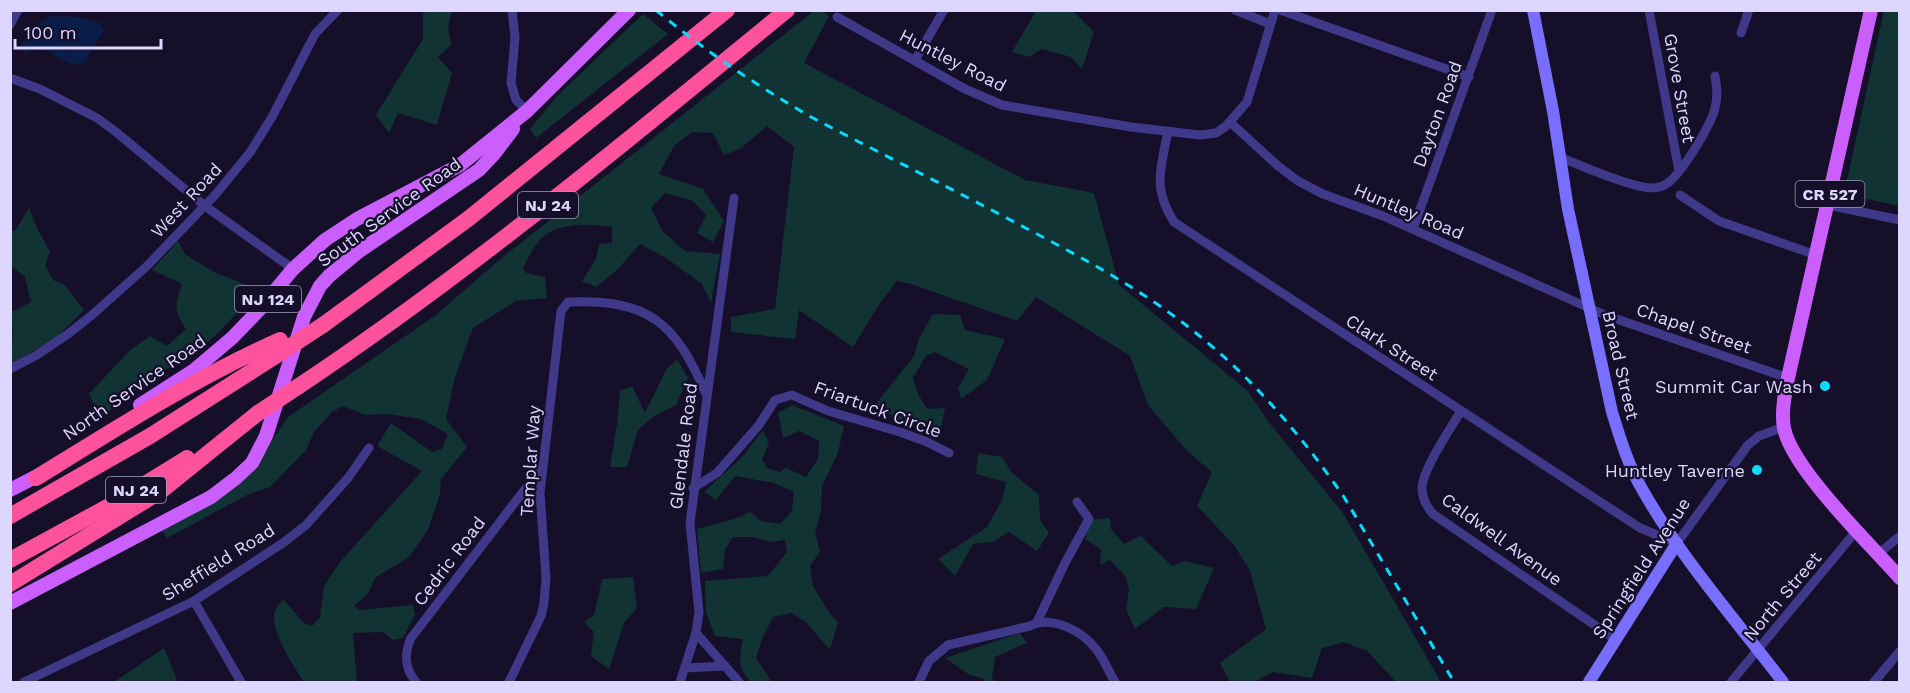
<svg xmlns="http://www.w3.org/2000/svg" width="1910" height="693" viewBox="0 0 1910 693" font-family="'Work Sans',sans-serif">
	<rect width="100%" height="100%" fill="#150f29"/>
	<g fill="#123333">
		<polygon points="427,11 452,11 448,28 451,45 438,57 452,73 437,125 398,113 389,133 376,115 423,39 423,14"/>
		<path d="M814 11H823L829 16 804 63 1025 180 1094 193 1119 285 1248 391 1267 420 1343 513 1441 682H1396L1367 651 1344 642 1322 648 1312 678 1273 672 1254 682H1230L1220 663 1266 629 1250 571 1234 545 1197 506 1212 472 1188 452 1148 405 1130 356 1036 297 1017 321 911 284 897 281 878 306 853 347 799 310 795 339 731 332V317L775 309 794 147 767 126 740 149 724 155 713 133 692 132 674 146 659 174 703 189 724 221 713 242 697 233 706 215 693 201 665 193 651 208 663 232 685 251 720 254 711 303 702 284 666 258 640 244 618 269 596 287 582 281 596 259 599 244 612 243V227C590 224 565 222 545 235 536 241 529 258 523 267L526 273 545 277 547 298 516 301 473 328 455 377 446 419 467 447 441 479 440 494 428 530 408 558 376 577 367 595 354 606 360 610 413 605 415 615 403 638 393 640 383 632 353 633 357 682H304C294 666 269 631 275 611 276 607 281 602 283 599L304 623 312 626 320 617 324 586 340 562 422 471 377 446 391 423 432 452 442 449 448 434 421 419 386 414 365 415 343 406 332 412 314 432 306 450 270 487 247 495 167 538 160 527 262 456 288 417 436 315 499 260Z"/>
		<polygon points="1036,11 1073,11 1094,32 1082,69 1071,57 1042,49 1029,57 1012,52"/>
		<polygon points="1884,11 1899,11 1899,206 1844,194"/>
		<polygon points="643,14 668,34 536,138 530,129 559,94"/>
		<polygon points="29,208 37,228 50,252 45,265 53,280 64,284 84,310 56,338 11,364 11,340 13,337 11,312 31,302 25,277 11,266 11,230 15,231"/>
		<path d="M178 241 185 254 214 272 259 290 213 338 134 391 100 418 89 394 129 351 150 336 167 346 186 329C173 310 175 305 182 284L152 270Z"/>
		<path d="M933 314 960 315 965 330 1005 339 987 380 961 399 958 388 969 369 935 352 925 357 913 378 918 394 927 409 945 408 941 428C919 433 893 417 875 405L914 356 919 338Z"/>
		<polygon points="677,359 688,378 676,405 654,416 638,430 627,467 610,467 617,425 620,391 632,386 645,413 666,370"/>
		<path d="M792 405 844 426 838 453 822 486 821 510 815 533 820 552 810 566 813 586 830 614 838 622 830 650 806 622 791 613 773 617 762 639 756 658 772 682H751C737 666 739 659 743 639L715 636 706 612 705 581 768 576 787 552 785 540 770 542 752 537H733L725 549 723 569 701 573 697 529 734 519 750 512 761 521 780 524 792 511 794 492 774 483 735 476 716 500 704 492 743 456 763 430 769 443 762 459 767 468 780 472 786 468 806 477 818 459 819 441 799 431 783 438 778 413Z"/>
		<polygon points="978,453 1002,457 1012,473 1039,495 1040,520 1049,533 1037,551 1009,532 992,542 973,544 955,576 938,559 987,527 1002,500 1006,482 976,474"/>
		<polygon points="1110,518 1111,529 1124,544 1141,536 1172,566 1185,561 1214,568 1196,609 1164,607 1135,629 1126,609 1129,590 1126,577 1110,560 1100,565 1101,549 1085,539 1091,520"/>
		<polygon points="633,577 637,608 624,623 609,669 591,656 594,632 584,622 594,615 602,579"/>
		<polygon points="1020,633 1027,643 995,657 992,678 995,682 986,682 985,679 970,675 945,658"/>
		<polygon points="164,648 178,682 114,682"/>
	</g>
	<path fill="#091d48" d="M51 16 78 17 100 23 104 31 84 62 74 65 65 62 49 52 34 48 28 52H23L20 47C29 30 34 25 51 16Z"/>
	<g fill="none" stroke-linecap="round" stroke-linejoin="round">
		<g stroke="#403989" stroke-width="9">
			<polyline points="512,10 515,37 511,83 516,100 527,111"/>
			<polyline points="1235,10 1270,24"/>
			<polyline points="1280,10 1469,77"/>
			<polyline points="1649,10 1679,171"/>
			<polyline points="837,17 965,89 1002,105 1131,127 1200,135 1216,133 1226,126 1247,102 1275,10"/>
			<polyline points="10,25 18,10"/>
			<polyline points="1741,33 1749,10"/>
			<polyline points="915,60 944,10"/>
			<polyline points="10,78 40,89 97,118 116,132 205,206 293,269"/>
			<polyline points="1230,122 1278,166 1298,181 1323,194 1383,216 1605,315 1788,378"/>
			<path d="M1168 131C1161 168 1152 188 1174 222L1640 528 1677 543 1748 445 1759 436 1784 427"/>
			<path d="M1560 157C1581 166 1632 188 1652 188 1659 188 1664 186 1669 182 1683 171 1711 125 1715 108 1718 96 1717 88 1715 76"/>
			<polyline points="1680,195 1719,221 1816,255"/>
			<polyline points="734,198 690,523 699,612 696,633 739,682"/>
			<polyline points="1828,205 1900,220"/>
			<polyline points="1413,229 1492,10"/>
			<polyline points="10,369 37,355 68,334 92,315 147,266 216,194 251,151 272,117 315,34 338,10"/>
			<path d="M1461 411C1450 429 1423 469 1422 488 1422 498 1426 506 1433 514L1615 639"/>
			<polyline points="693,488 717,473 759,425 775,400 792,395 828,411 900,432 927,442 949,453"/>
			<polyline points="1878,554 1900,536"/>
			<polyline points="194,601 241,682"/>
			<polyline points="1037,622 1064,565 1089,519 1077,502"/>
			<polyline points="685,668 725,666"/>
			<polyline points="24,682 194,601 283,543 306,525 348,478 369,448"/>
			<path d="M416 682C404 668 404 654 411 638L542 467"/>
			<path d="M509 682 541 616 544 603 546 578 540 493 561 311 568 302C649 299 675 322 706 394"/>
			<polyline points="680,682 696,633"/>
			<path d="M919 682 929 661 948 645 1030 626C1052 615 1082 631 1096 649 1104 659 1109 672 1115 682"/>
			<polyline points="1731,682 1857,530"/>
			<polyline points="1874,682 1900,651"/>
		</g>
		<g stroke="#786eff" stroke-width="12">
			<path d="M1533 10 1553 111 1568 209 1612 412C1620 438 1628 465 1642 489 1681 558 1735 619 1783 682"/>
			<polyline points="1589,682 1677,543"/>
		</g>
		<g stroke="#ca5eff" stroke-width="14">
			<path d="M1871 10 1788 378C1785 394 1781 412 1784 428 1792 469 1870 544 1900 578"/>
			<polyline points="140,405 193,371 232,338 259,310 293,269 325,240 357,219 460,165 527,111 629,10"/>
			<polyline points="10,490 43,473"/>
			<polyline points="10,603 211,497 236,478 252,463 266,436 304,317 320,286 329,276 358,252 479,170 494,154 513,129"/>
		</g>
		<g stroke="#ff529d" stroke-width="16">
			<polyline points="323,325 468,219 727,10"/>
			<path d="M299 386C470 272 628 140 787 10"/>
			<path d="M36 478C117 428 193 379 280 340"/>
			<polyline points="10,516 150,436 274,357"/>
			<polyline points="10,560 111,505 187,458"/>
			<polyline points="10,584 161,491 258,413"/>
		</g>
		<path stroke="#03dbff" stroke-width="3" stroke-dasharray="9 8" stroke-linecap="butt" d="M656 10C705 51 756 85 811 117 874 150 938 182 1001 215 1071 252 1141 287 1202 338 1257 383 1304 439 1344 497L1454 682"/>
		<g stroke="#ff529d" stroke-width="16">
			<polyline points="274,357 323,325"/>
			<polyline points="258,413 299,386"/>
		</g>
	</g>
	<g fill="#03dbff" stroke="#150f29" stroke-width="2">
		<circle cx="1825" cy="386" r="6"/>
		<circle cx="1757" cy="470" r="6"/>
	</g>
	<g text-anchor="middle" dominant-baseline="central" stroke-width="4.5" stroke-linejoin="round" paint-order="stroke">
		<g fill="#150f29" stroke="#a19bbf" stroke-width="1.5">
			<rect x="1795.5" y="181" width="69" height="26" rx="4.5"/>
			<rect x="518" y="192" width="60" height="26" rx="4.5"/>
			<rect x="235" y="286" width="66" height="26" rx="4.5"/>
			<rect x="106" y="477" width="60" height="26" rx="4.5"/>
		</g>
		<g font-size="16" font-weight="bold" fill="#ddd7ff">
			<text x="1830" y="194">CR 527</text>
			<text x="548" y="205">NJ 24</text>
			<text x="268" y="299">NJ 124</text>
			<text x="136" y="490">NJ 24</text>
		</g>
		<g font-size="18" fill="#ddd7ff" stroke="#150f29">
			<text transform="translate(953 60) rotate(27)">Huntley Road</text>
			<text transform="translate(1680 88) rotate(80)">Grove Street</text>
			<text transform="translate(1437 114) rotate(-70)">Dayton Road</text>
			<text transform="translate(186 200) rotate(-47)">West Road</text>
			<text transform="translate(1409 211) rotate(23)">Huntley Road</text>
			<text transform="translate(389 212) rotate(-36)">South Service Road</text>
			<text transform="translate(1694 328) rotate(19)">Chapel Street</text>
			<text transform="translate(1392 347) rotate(33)">Clark Street</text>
			<text transform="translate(1621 365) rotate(77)">Broad Street</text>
			<text transform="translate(134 387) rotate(-35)">North Service Road</text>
			<text transform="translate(878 409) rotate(20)">Friartuck Circle</text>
			<text transform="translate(683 446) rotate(-83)">Glendale Road</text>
			<text transform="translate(530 461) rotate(-86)">Templar Way</text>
			<text transform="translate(1502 539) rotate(36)">Caldwell Avenue</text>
			<text transform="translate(449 561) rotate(-53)">Cedric Road</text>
			<text transform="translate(218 562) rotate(-32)">Sheffield Road</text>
			<text transform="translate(1641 568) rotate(-57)">Springfield Avenue</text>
			<text transform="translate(1782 596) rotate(-50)">North Street</text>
		</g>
		<g font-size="18" fill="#ddd7ff" stroke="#150f29" text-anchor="end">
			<text x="1813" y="386">Summit Car Wash</text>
			<text x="1745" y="470">Huntley Taverne</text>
		</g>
	</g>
	<rect width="1910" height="693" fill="none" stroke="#ddd7ff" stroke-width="24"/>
	<path d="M15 39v9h146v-9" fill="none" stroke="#ddd7ff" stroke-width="3"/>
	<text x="24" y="39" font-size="18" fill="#ddd7ff" stroke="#150f29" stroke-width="4.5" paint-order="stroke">100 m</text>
</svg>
